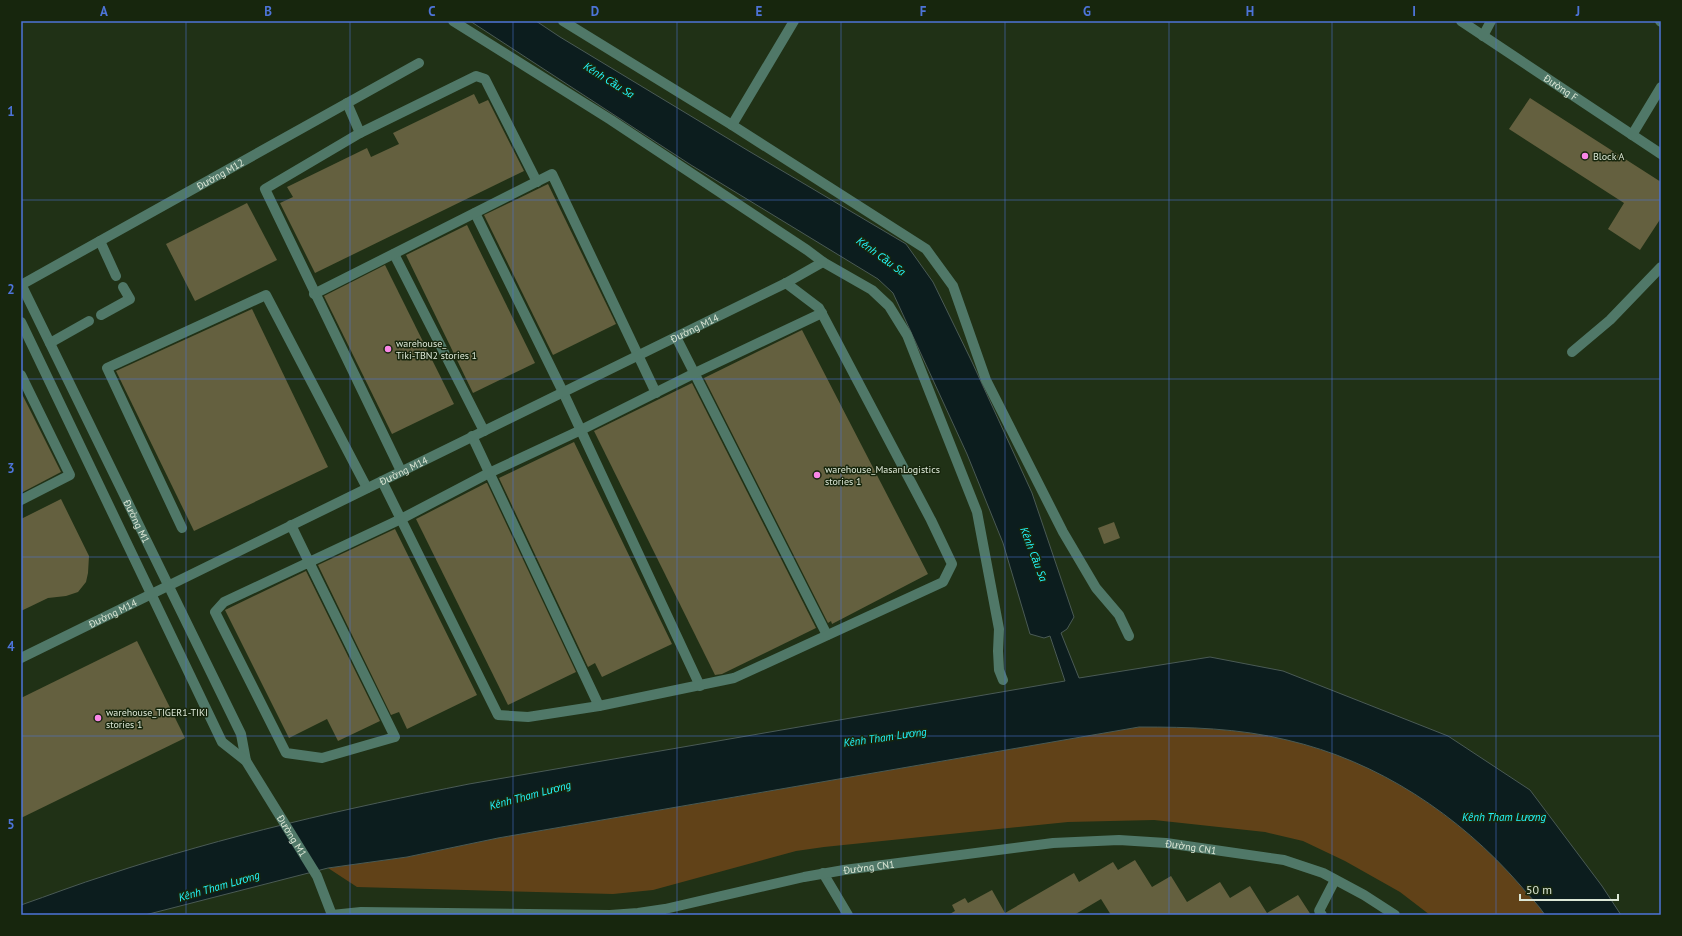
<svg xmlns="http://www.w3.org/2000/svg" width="1682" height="936" viewBox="0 0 1682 936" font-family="'PT Sans',sans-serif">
	<rect width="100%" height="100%" fill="#203116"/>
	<path fill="#614218" d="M1139 727C1189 727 1238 728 1287 740 1378 761 1459 815 1520 885 1528 895 1538 904 1545 915H1430L1400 892 1345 861 1303 841 1265 832 1154 820 1068 822 824 847 796 851 653 890 613 894 357 887 328 868 407 857 498 838Z"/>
	<path fill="#0c1d1e" stroke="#4a5a55" d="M470 21H536L560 37 747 150 906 244 933 282 972 362 1032 493 1074 617 1067 629 1061 633 1079 678 1210 657 1283 671 1448 736 1530 790 1602 886 1621 915H1545C1538 904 1528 895 1520 885 1459 815 1378 761 1287 740 1238 728 1189 727 1139 727L498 838 407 857 328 868 145 915H21V905C50 895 78 884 107 875 224 836 348 808 469 784L1065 681 1050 636 1044 638 1030 634 1003 543 967 454 893 293 878 279 691 165Z"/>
	<g fill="#64603f">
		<polygon points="474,94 479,104 488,100 524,171 315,273 280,203 293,197 287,187 367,148 371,157 399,144 393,133"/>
		<polygon points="1530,98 1661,182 1661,218 1640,250 1608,229 1624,203 1509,129"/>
		<polygon points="548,184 616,324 553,355 484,215"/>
		<polygon points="247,203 277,260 195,301 166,244"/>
		<polygon points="467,225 535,363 473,393 406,255"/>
		<polygon points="385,265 454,404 392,434 324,296"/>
		<polygon points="252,309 328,467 194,531 116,371"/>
		<polygon points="802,330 928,574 832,624 831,621 828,623 704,378"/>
		<polygon points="692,383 816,628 722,674 715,675 594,431"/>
		<polygon points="21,392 61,472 21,493"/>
		<polygon points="574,442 672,644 602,677 595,663 588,667 499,478"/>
		<polygon points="486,483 487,483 576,672 508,705 416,519"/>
		<polygon points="61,499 89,556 88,573 86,582 78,592 66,596 48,598 21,611 21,519"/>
		<polygon points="1114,522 1120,538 1104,544 1098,528"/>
		<polygon points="395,529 477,695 407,729 399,712 391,715 318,565"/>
		<polygon points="306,571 380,721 338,741 327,719 289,738 225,610"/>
		<polygon points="137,641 185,738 21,818 21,698"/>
		<polygon points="1135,860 1152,887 1171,876 1187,902 1220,882 1230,898 1250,886 1267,913 1298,895 1311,915 1111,915 1101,899 1074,915 948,915 955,911 952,905 965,898 968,903 992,890 1005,913 1074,873 1079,882 1113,862 1118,870"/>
	</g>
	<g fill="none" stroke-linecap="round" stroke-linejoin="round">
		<g stroke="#507868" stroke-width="10">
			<polyline points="453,21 611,120 807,250 823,262 872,290 889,306 907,335 977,512 999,629 998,651 999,670 1003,680"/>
			<polyline points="563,21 732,125 926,249 953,286 986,380 1063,532 1096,588 1119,615 1129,636"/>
			<path id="s1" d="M1461 21 1661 154"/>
			<polyline points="1660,21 1661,22"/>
			<polyline points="1483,36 1491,21"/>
			<polyline points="347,103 360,133 476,76 485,79 537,182"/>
			<polyline points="732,125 794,21"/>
			<polyline points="360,133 265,189 401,471"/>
			<polyline points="1632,135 1661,87"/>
			<polyline points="475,213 563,392 700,686"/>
			<polyline points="100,241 116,276"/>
			<polyline points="394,254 484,431"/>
			<path id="s2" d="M21 284 241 734 246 761"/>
			<path id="s3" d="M21 285 419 63"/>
			<polyline points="314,294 552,174 656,393"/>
			<polyline points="101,315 130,299 123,287"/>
			<path id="s4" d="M21 322 222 742 246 761 317 876 332 915"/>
			<polyline points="676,337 827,635"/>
			<polyline points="50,343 89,321"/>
			<polyline points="1572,352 1610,320 1661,267"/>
			<polyline points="21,375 70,475 21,500"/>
			<polyline points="472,436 599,706"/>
			<polyline points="382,481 498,715 528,717 599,706 734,678 943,582 952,564 931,520 819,308 786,283"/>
			<polyline points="291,525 309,562 395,737 322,758 286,753 215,612 224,602 401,519 489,473 581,430 695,373 822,313"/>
			<polyline points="182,528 107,368 266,295 367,488"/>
			<path id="s5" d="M21 658 786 283 823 262"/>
			<polyline points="823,873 848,915"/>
			<path id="s6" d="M332 915 361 912 610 915 638 913 665 909 804 877 844 870 1053 843 1119 840 1166 843 1284 860 1323 873 1364 895 1395 915"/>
			<polyline points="1322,915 1319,911 1335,880"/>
		</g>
	</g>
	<path fill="none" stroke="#4d74d8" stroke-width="1" stroke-opacity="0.55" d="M186 21V915M350 21V915M513 21V915M677 21V915M841 21V915M1005 21V915M1169 21V915M1332 21V915M1496 21V915M21 200H1661M21 379H1661M21 557H1661M21 736H1661"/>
	<g fill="#fa87e7" stroke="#17260d" stroke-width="1.5">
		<circle cx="1585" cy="156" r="4"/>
		<circle cx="388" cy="349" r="4"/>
		<circle cx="817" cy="475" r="4"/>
		<circle cx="98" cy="718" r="4"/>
	</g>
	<g text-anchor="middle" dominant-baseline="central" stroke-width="3" stroke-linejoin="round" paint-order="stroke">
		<g font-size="10" fill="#dce7d6" stroke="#17260d">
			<text stroke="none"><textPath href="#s1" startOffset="120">Đường F</textPath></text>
			<text stroke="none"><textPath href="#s3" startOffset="228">Đường M12</textPath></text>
			<text stroke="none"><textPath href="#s5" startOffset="750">Đường M14</textPath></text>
			<text stroke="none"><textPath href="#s5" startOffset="426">Đường M14</textPath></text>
			<text stroke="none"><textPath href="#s2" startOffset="264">Đường M1</textPath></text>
			<text stroke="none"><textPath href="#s5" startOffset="102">Đường M14</textPath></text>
			<text stroke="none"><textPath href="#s4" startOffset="584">Đường M1</textPath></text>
			<text stroke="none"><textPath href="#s6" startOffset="866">Đường CN1</textPath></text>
			<text stroke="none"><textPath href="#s6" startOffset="542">Đường CN1</textPath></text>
		</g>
		<g font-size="10" fill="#dce7d6" stroke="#17260d" text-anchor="start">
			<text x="1593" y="156">Block A</text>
			<text x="396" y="343">warehouse_<tspan x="396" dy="12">Tiki-TBN2 stories 1</tspan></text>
			<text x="825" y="469">warehouse_MasanLogistics<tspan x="825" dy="12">stories 1</tspan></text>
			<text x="106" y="712">warehouse_TIGER1-TIKI<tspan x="106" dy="12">stories 1</tspan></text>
		</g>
		<g font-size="11" font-style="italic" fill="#22f7fe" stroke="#17260d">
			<text transform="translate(609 80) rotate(32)">Kênh Cầu Sa</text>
			<text transform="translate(881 256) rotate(36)">Kênh Cầu Sa</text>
			<text transform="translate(1034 554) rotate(69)">Kênh Cầu Sa</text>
			<text transform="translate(885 737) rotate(-8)">Kênh Tham Lương</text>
			<text transform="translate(530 795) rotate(-15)">Kênh Tham Lương</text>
			<text x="1504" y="817">Kênh Tham Lương</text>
			<text transform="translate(219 886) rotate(-16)">Kênh Tham Lương</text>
		</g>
	</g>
	<rect width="1682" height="936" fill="none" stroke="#17260d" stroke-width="44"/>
	<path d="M1520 894v6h98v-6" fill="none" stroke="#dce7d6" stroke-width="2"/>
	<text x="1526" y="894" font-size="12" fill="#dce7d6" stroke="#17260d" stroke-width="3" paint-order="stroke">50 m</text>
	<rect x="22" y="22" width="1638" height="892" fill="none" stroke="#4d74d8" stroke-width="1.5"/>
	<g font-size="13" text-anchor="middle" font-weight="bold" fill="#4d74d8">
		<text x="104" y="16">A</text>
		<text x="268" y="16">B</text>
		<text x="432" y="16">C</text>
		<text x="595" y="16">D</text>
		<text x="759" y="16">E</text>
		<text x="923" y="16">F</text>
		<text x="1087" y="16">G</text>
		<text x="1250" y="16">H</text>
		<text x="1414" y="16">I</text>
		<text x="1578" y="16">J</text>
		<text x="11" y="116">1</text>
		<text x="11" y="294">2</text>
		<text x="11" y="473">3</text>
		<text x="11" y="651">4</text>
		<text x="11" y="829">5</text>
	</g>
</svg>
